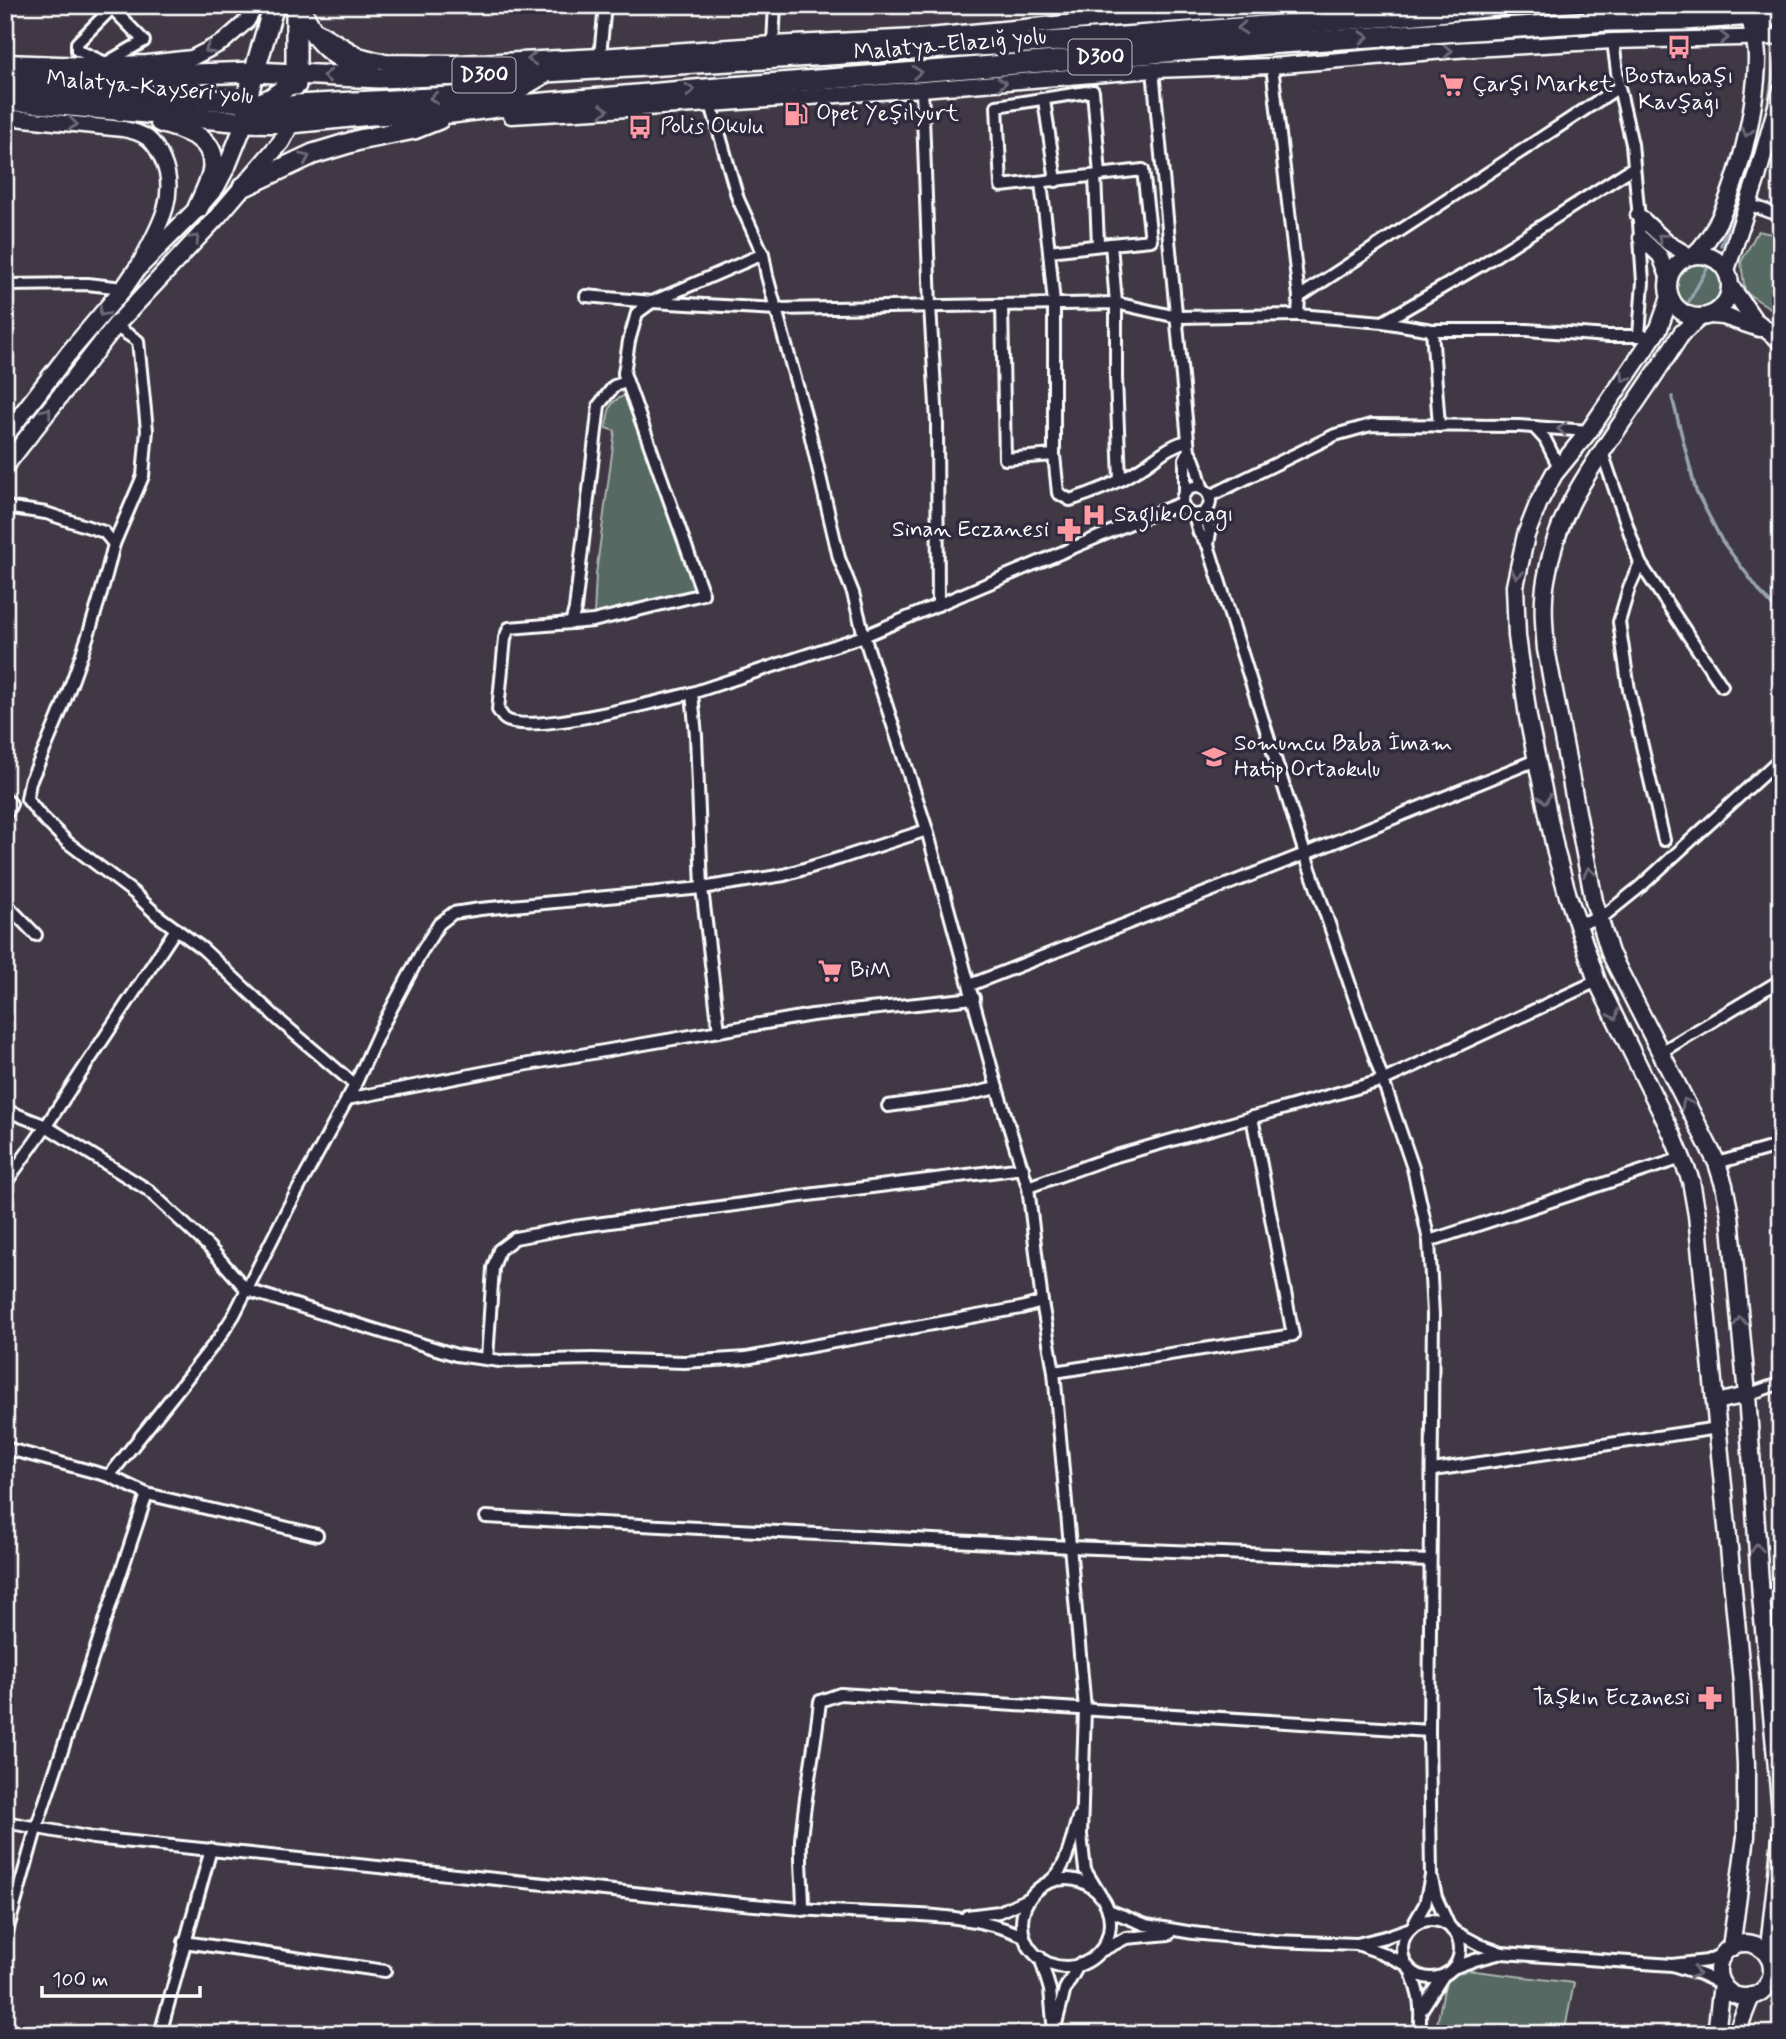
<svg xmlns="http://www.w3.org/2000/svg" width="1786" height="2039" viewBox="0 0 1786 2039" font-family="Mynerve,sans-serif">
	<rect width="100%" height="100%" fill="#403844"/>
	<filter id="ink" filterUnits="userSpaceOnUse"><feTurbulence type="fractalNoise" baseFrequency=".0143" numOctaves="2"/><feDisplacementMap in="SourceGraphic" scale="14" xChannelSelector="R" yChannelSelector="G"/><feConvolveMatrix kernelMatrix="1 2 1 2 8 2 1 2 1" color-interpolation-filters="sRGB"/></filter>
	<g filter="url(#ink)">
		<g fill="#566962" stroke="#aab4b0" stroke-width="2">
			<polygon points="1758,231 1781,236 1781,315 1745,292 1741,262"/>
			<circle cx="1698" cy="285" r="23"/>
			<path d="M629 394 636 397 694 592 594 616 596 574 615 431 606 428C609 409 608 400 629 394Z"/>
			<polygon points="1458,1969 1574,1983 1564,2034 1435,2034 1446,1980 1450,1974"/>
		</g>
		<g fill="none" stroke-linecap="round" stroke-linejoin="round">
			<g stroke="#97a4b0" stroke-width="3.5">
				<polyline points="1765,121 1776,59"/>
				<polyline points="1721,245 1762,131"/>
				<polyline points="1688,303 1708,267"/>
				<polyline points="1672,397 1696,491 1722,541 1761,593 1781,615"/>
			</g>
			<g stroke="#fff" stroke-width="16">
				<g id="minor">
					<polyline points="110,5 112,8 144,41 106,63 77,50 77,43 115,5"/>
					<polyline points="1613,41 1619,87 1632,144 1638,208 1643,282 1639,335"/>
					<polyline points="773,44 775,5"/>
					<polyline points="600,56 605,5"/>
					<polyline points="1153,70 1189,451"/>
					<polyline points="922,89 930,306 937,422 938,605"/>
					<polyline points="1044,100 1056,181"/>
					<polyline points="711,104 738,199 763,254 767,276 809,429 839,558 853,593 864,636 927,830 997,1088 1028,1187 1042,1302 1054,1372 1085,1709 1081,1835 1085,1870 1099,1893"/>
					<polyline points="1100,175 1093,91 997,106 1001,186 1143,170 1151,240 1111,244"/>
					<polyline points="1095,176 1098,244"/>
					<polyline points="1041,183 1049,251 1111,244 1116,303 1116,378 1120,480"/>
					<polyline points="1748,204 1781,216"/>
					<path d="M1049 251 1054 304V455L1058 493 1070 500C1093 493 1115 484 1136 471 1154 461 1167 445 1188 441"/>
					<polyline points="5,285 87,284 124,288"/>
					<polyline points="586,296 652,302 777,309 1116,303 1177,317 1298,315 1299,297 1272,66"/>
					<polyline points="1299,297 1619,87"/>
					<polyline points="1002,305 1005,459 1054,455"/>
					<polyline points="1298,315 1383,322 1432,330 1527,330 1608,336 1653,336"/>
					<polyline points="1383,322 1481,265 1634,167"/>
					<polyline points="1432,330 1439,426"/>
					<path d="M624 373 626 382 614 386 599 405 575 609 571 623 509 628 505 638 498 710C499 711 504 719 505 719 529 736 659 701 692 693"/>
					<polyline points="1534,427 1545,439 1559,467"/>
					<polyline points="1602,452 1640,563 1722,686"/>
					<circle cx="1196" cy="501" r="14"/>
					<path d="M1185 493V459L1189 451C1197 462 1198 476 1203 489"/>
					<polyline points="1210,496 1335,435 1371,425 1519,426 1589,431"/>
					<path d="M5 507 46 513 104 532 114 544C94 627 66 705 30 782L27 799 39 814 67 842 134 893 157 915 203 949 281 1022 355 1085"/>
					<polyline points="1194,515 1199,533 1208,545 1210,532 1205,512"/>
					<polyline points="114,544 143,476 147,430 138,341 115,326"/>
					<polyline points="1640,563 1629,588 1619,622 1629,690 1664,840"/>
					<polyline points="571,623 593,621 703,594 624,373 629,341 637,313 652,302 763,254"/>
					<polyline points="5,798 11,804 5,816"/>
					<polyline points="5,903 36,935"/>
					<polyline points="1576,923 1600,919 1641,886 1781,758"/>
					<polyline points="970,985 1305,854 1208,545"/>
					<polyline points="719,1031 702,888 696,736 692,693 864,636 1143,518 1182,503"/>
					<polyline points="1661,1052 1781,980"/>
					<polyline points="347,1099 517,1066 812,1015 974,998"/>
					<polyline points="888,1106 966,1095 997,1088"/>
					<polyline points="5,1110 46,1126 148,1190 209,1247 247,1290 456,1355 500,1361 593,1359 684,1362 746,1358 1021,1308 1042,1302"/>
					<polyline points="1717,1163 1781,1145"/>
					<polyline points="5,1184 46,1126 176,929"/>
					<polyline points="1028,1187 1109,1158 1384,1080 1597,981"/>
					<polyline points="1429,1241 1682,1158"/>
					<polyline points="487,1359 493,1268 499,1250 515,1238 574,1227 808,1195 1023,1168"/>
					<polyline points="1054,1372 1293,1335 1252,1117"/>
					<polyline points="1747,1395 1781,1383"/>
					<polyline points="5,1448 109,1476 147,1494 317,1535"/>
					<polyline points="1433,1470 1718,1428"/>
					<polyline points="109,1476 219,1338 234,1315 289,1206 355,1085 380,1030 422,951 439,924 453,913 480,909 702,888 784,875 841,858 927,830"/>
					<polyline points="486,1517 1071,1547 1430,1561"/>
					<polyline points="1761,1597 1781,1591"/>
					<path d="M5 1822 93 1838 722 1902C764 1906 807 1910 850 1912 909 1915 969 1912 1024 1936"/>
					<polyline points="1432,1879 1436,1897 1449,1926"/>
					<circle cx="1066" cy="1923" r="44"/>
					<path d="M1049 1882C1068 1868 1071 1839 1078 1818"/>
					<path d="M803 1910C803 1887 800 1863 801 1840 805 1794 815 1748 820 1701L840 1694 1429 1731"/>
					<polyline points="1108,1910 1146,1925 1193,1933 1274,1941 1357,1944 1385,1937 1411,1928"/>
					<polyline points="967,1916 999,1912 1030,1898"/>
					<circle cx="1431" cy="1949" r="29"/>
					<polyline points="1412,1927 1425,1904 1431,1876 1429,1731 1433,1314 1429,1241 1413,1168 1305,854 1536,760"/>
					<polyline points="1452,1930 1480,1945 1502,1953 1672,1965"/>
					<polyline points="5,1939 36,1829 147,1494"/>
					<polyline points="184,1942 385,1971"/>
					<polyline points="1357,1944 1382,1953 1407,1965"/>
					<polyline points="1101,1951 1126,1938 1169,1934"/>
					<polyline points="1040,1957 1050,1990 1054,2033"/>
					<polyline points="1453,1968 1475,1960 1502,1953"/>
					<path d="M1410 1969C1420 1996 1422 2005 1419 2034"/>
					<polyline points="1722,1984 1700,1974 1672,1965 1707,1961 1724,1953"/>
					<polyline points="1422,2009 1443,1976"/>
					<polyline points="1056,2024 1065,1989 1079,1964"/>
					<polyline points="160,2034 211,1849"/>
				</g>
			</g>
			<g stroke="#fff" stroke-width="19">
				<g id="tertiary">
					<polyline points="318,31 358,55 385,62 458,63 600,56 773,44 918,37 1107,19 1311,5"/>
					<polyline points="5,62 86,65 147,63 192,58 223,42 247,21 256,5"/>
					<polyline points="511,116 711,104 922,89 1153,70 1272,66 1456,50 1613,41 1781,37"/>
					<path d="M5 117 123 129C145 133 154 139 163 161 179 197 157 230 140 263"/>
					<polyline points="1638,215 1668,243 1690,256"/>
					<polyline points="1641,238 1660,256 1669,279"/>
					<polyline points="1716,1402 1747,1395"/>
				</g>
			</g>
			<g stroke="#fff" stroke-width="21">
				<g id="secondary">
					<circle cx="1699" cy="286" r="31"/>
					<path d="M1694 255C1733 220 1757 110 1757 58 1757 39 1750 23 1747 5"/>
					<polyline points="1726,270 1757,177 1781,92"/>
					<polyline points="1731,287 1754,320 1781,341"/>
					<polyline points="1670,297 1659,328 1589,431 1554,474 1539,502 1526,535 1515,586 1517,636 1528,717 1556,853 1568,896 1597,981 1672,1134 1691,1181 1697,1215 1742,1683 1746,1765 1746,1836 1731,1948"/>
					<polyline points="1710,315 1723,316 1759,328"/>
					<path d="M1700 317 1682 333C1662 363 1643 393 1622 422 1586 475 1556 515 1546 580 1542 603 1544 626 1546 649L1594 901 1610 953 1717 1163 1724 1185 1730 1215 1747 1395 1761 1597 1781 1811"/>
					<polyline points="5,436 68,354 124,288 137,269 198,208 216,187 228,164 245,122"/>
					<polyline points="5,466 115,326 218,216 281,142 291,123"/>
					<circle cx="1745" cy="1970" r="27"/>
					<polyline points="1768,1956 1781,1838"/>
					<polyline points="1716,2034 1722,1984"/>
					<polyline points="1736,2034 1751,1996"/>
				</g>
			</g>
			<g stroke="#fff" stroke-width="24">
				<g id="trunk">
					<polyline points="296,5 296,85"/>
					<path d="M300 6C316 47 334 56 372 74"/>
					<polyline points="1593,9 1637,5"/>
					<polyline points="1756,36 1771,9"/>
					<polyline points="5,74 164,75 254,72 379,78 546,72 1110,38 1407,15 1505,5"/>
					<path d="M18 88 261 103C277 97 286 88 296 75"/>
					<polyline points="5,100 245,122 291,123 371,115 452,113 497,107 706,89 1267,44 1609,21 1684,20 1781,13"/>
					<polyline points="246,112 247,97 274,5"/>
					<polyline points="252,118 267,111 296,105 509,94 543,74"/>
					<path d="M160 122C183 129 215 136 213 167 212 180 203 196 198 208"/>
					<polyline points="243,187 313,154 359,140 414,129 439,119"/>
				</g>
			</g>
			<use href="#minor" stroke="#2f2a3d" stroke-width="10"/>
			<use href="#tertiary" stroke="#2f2a3d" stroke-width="14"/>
			<use href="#secondary" stroke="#2f2a3d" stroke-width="16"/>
			<use href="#trunk" stroke="#2f2a3d" stroke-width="19"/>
		</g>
		<defs><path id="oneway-chevron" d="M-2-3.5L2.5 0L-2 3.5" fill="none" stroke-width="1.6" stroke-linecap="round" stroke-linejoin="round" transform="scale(1.75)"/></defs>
		<g stroke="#6d6a77">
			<use href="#oneway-chevron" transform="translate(1242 28) rotate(176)"/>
			<use href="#oneway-chevron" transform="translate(1364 37) rotate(-4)"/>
			<use href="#oneway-chevron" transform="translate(1724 38) rotate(-1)"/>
			<use href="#oneway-chevron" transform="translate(209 49) rotate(152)"/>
			<use href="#oneway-chevron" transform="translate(1448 51) rotate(-5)"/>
			<use href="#oneway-chevron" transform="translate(532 59) rotate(177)"/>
			<use href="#oneway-chevron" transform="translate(917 72) rotate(-5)"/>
			<use href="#oneway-chevron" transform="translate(327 76) rotate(-178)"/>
			<use href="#oneway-chevron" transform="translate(1002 83) rotate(-5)"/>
			<use href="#oneway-chevron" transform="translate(690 90) rotate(-5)"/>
			<use href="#oneway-chevron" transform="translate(434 98) rotate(177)"/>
			<use href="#oneway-chevron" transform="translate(604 110) rotate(-3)"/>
			<use href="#oneway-chevron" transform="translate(73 124) rotate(6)"/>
			<use href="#oneway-chevron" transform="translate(1747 132) rotate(104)"/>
			<use href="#oneway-chevron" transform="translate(305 158) rotate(-24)"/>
			<use href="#oneway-chevron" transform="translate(1662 238) rotate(-141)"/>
			<use href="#oneway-chevron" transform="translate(195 239) rotate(-46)"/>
			<use href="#oneway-chevron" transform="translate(103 312) rotate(130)"/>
			<use href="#oneway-chevron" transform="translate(1625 377) rotate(124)"/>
			<use href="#oneway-chevron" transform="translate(47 412) rotate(-52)"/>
			<use href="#oneway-chevron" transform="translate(1562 429) rotate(-176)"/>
			<use href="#oneway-chevron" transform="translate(1517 574) rotate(100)"/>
			<use href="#oneway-chevron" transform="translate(1545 799) rotate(78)"/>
			<use href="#oneway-chevron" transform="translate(1589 872) rotate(-101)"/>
			<use href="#oneway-chevron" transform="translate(1614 1015) rotate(64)"/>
			<use href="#oneway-chevron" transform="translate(1686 1103) rotate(-117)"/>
			<use href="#oneway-chevron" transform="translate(1740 1321) rotate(-95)"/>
			<use href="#oneway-chevron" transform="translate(1757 1548) rotate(-95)"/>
			<use href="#oneway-chevron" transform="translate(1695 1973) rotate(19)"/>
		</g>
	</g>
	<defs>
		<g id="bus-bare" transform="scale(1.89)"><path d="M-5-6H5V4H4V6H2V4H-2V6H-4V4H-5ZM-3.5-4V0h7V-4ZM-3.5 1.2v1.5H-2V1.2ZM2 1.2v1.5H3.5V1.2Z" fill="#ff9aa2" stroke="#2f2a3d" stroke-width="2.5" paint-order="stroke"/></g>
		<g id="supermarket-bare" transform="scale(1.89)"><path d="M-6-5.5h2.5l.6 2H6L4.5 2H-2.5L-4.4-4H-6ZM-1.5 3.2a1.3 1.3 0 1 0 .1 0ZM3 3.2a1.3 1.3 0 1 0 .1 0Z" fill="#ff9aa2" stroke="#2f2a3d" stroke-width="2.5" paint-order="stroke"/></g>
		<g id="fuel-bare" transform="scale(1.89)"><path d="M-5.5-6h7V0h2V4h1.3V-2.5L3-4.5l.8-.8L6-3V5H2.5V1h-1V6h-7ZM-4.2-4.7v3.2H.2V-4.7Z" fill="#ff9aa2" stroke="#2f2a3d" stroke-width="2.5" paint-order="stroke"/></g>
		<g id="hospital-bare" transform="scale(1.89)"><path d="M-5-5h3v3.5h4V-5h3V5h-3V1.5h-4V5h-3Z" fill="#ff9aa2" stroke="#2f2a3d" stroke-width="2.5" paint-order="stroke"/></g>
		<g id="pharmacy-bare" transform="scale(1.89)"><path d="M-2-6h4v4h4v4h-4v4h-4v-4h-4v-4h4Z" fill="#ff9aa2" stroke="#2f2a3d" stroke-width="2.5" paint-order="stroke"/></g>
		<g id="school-bare" transform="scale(1.89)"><path d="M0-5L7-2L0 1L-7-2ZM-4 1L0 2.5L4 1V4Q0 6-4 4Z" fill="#ff9aa2" stroke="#2f2a3d" stroke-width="2.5" paint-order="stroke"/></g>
	</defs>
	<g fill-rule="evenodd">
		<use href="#bus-bare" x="1679" y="47"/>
		<use href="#supermarket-bare" x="1452" y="85"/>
		<use href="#fuel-bare" x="796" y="114"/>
		<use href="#bus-bare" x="640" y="127"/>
		<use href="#hospital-bare" x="1094" y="515"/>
		<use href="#pharmacy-bare" x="1069" y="530"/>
		<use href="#school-bare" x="1214" y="757"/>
		<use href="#supermarket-bare" x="830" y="971"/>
		<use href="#pharmacy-bare" x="1710" y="1698"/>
	</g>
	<g text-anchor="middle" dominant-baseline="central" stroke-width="7" stroke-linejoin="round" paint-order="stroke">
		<g fill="#2f2a3d" stroke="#c1bfc5" stroke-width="2">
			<rect x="1068.5" y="39.5" width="63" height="35" rx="5"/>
			<rect x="452.5" y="57.5" width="63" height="35" rx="5"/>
		</g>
		<g font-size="21" font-weight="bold" fill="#fff">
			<text x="1100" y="57">D300</text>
			<text x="484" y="75">D300</text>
		</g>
		<g font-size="23" fill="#fff" stroke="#2f2a3d">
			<text transform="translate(950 45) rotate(-5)">Malatya-Elazığ yolu</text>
			<text transform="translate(150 88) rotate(5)">Malatya-Kayseri yolu</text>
		</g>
		<g font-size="23" fill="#fff" stroke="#2f2a3d" text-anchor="start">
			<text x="1679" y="77" text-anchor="middle">Bostanbaşı<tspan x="1679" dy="26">Kavşağı</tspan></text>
			<text x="1472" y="85">Çarşı Market</text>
			<text x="816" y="114">Opet Yeşilyurt</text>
			<text x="660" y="127">Polis Okulu</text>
			<text x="1114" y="515">Saglık Ocagı</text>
			<text x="1049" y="530" text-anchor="end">Sinan Eczanesi</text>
			<text x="1234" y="744">Somuncu Baba İmam<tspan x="1234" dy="26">Hatip Ortaokulu</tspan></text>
			<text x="850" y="971">BiM</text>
			<text x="1690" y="1698" text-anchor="end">Taşkın Eczanesi</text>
		</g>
	</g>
	<rect width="1786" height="2039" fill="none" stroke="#2f2a3d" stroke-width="28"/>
	<rect x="14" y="14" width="1758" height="2011" fill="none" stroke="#fff" stroke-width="2.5" filter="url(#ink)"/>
	<path d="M42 1986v10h158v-10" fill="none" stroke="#ffffff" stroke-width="3.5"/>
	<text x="52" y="1986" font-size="21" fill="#ffffff" stroke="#2f2a3d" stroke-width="5" paint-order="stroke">100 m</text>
</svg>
